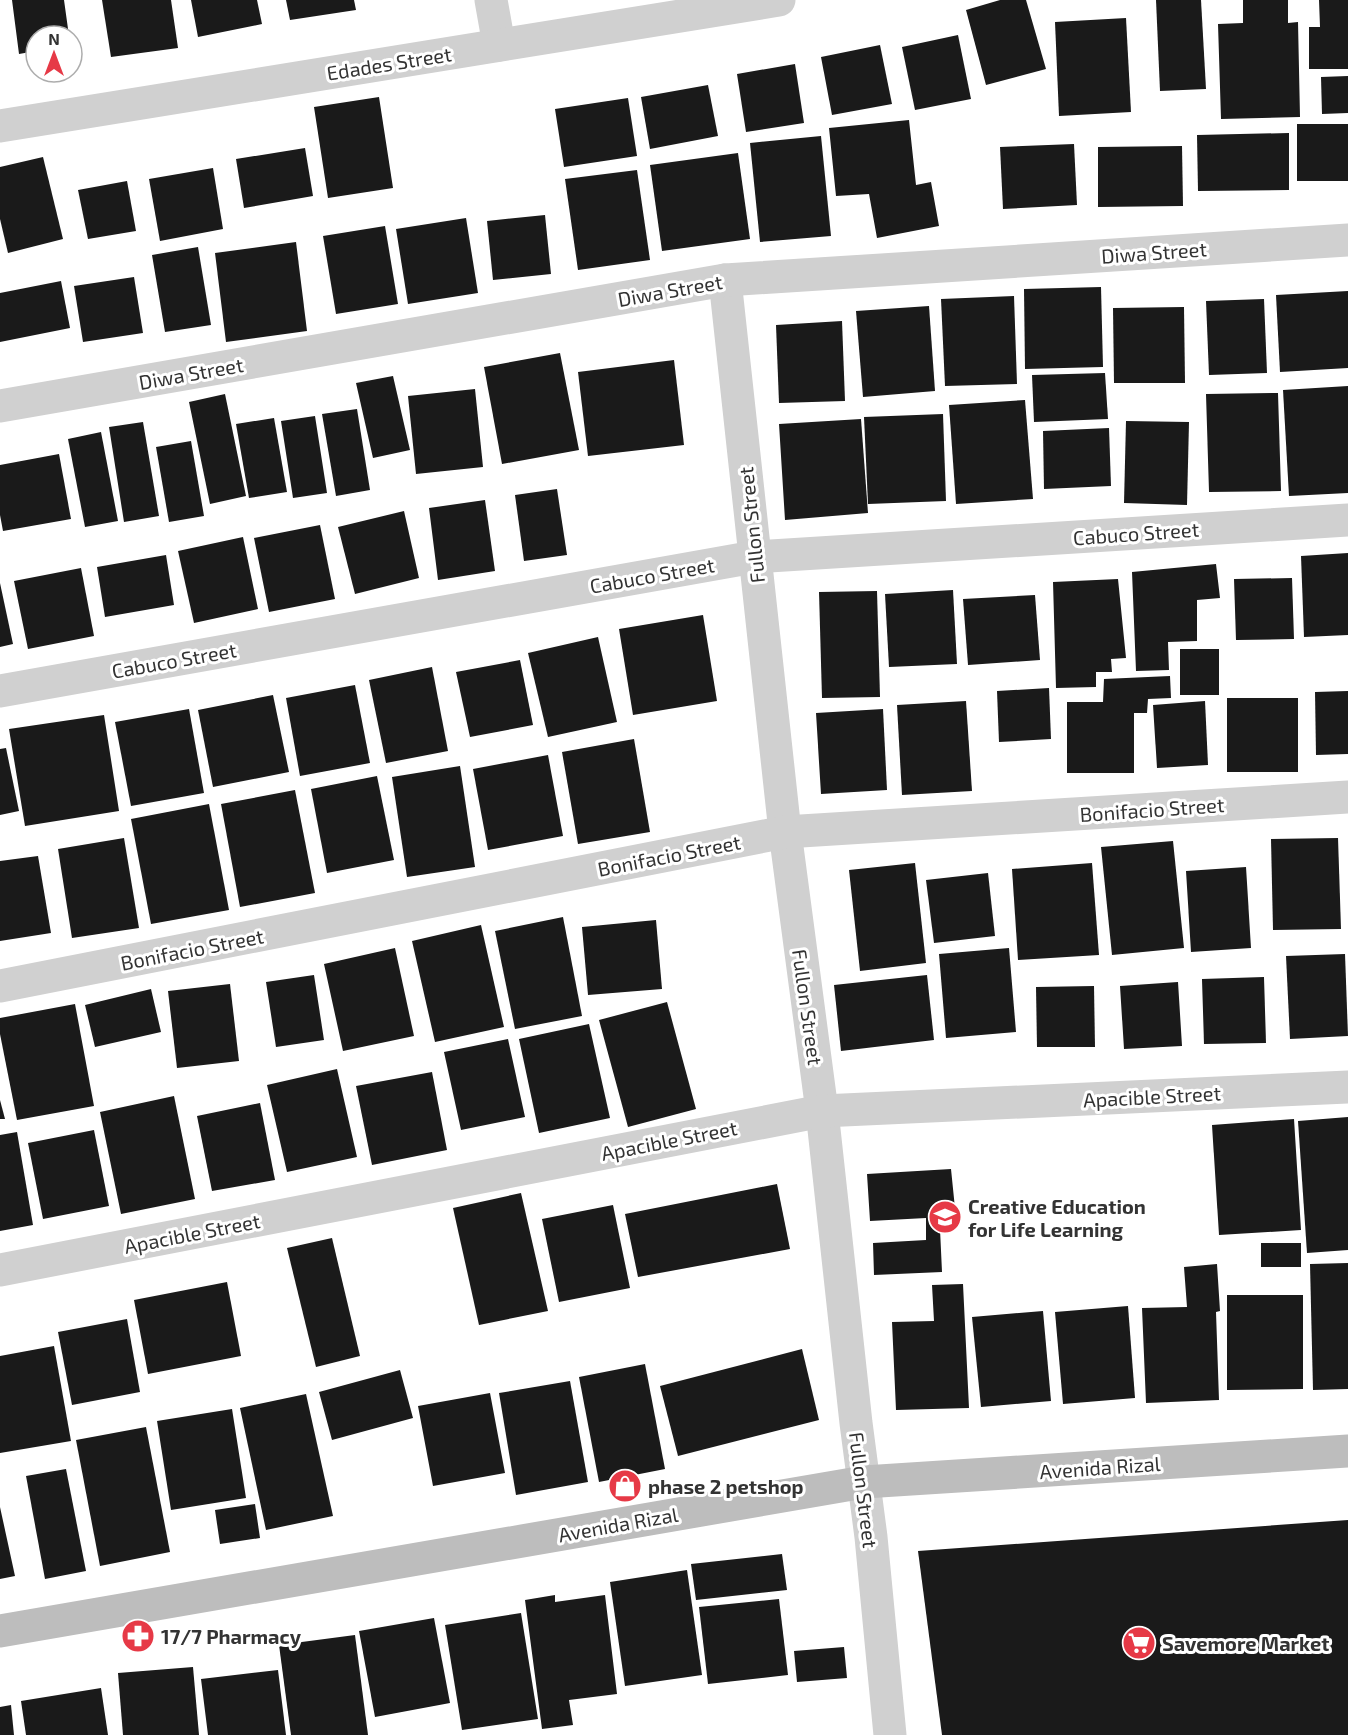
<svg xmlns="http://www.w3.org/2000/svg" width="1348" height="1735" viewBox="0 0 1348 1735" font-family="'Exo 2',sans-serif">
	<rect width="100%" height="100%" fill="#fff"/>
	<g fill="#1a1a1a">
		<polygon points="12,0 64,0 69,36 36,36 36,51 19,54"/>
		<polygon points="102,0 171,0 178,48 111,57"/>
		<polygon points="191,0 257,0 262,24 198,37"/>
		<polygon points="286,0 354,0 356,10 290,20"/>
		<polygon points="1000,0 1026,0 1046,69 986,85 966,10"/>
		<polygon points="1156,0 1201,0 1206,89 1160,91"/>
		<polygon points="1243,0 1288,0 1288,23 1298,22 1300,117 1221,119 1218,24 1243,23"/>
		<polygon points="1319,0 1348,0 1348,69 1309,69 1309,27 1320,27"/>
		<polygon points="1126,18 1131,112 1059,116 1055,22"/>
		<polygon points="958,35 971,99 915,110 902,47"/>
		<polygon points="880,45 892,104 832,115 821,57"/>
		<polygon points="795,64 804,123 746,132 737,74"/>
		<polygon points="1348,76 1348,113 1322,114 1321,77"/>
		<polygon points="708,85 718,136 650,149 641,97"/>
		<polygon points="379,97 393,188 328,198 314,107"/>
		<polygon points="628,98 637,156 564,167 555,109"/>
		<polygon points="909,120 916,185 931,182 939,226 877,238 869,194 836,196 829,128"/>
		<rect x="1297" y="124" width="51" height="57"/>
		<polygon points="1289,133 1289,190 1198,191 1197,135"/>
		<polygon points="821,136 831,236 760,242 750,143"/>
		<polygon points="1074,144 1077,205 1003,209 1000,147"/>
		<polygon points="1182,146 1183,206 1098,207 1098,147"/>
		<polygon points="305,148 313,196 244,208 236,159"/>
		<polygon points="738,153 750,239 662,251 650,165"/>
		<polygon points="43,157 63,239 8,253 0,219 0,167"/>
		<polygon points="213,168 223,229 160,241 149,179"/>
		<polygon points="637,170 650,260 578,270 565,179"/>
		<polygon points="127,181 136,231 88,239 78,190"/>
		<polygon points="545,215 551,274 493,280 487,221"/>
		<polygon points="466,218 478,293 408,304 396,229"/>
		<polygon points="385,226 398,304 336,314 323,236"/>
		<polygon points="296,242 307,331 226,342 215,253"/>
		<polygon points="198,247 211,325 165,332 152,255"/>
		<polygon points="134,277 143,333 83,342 74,286"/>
		<polygon points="61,281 70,328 0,342 0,293"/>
		<polygon points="1101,287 1103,367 1025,369 1024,289"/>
		<polygon points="1348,291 1348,368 1280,372 1276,295"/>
		<polygon points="1014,296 1017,384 945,386 941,299"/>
		<polygon points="1264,299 1267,373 1209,375 1206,301"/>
		<polygon points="929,306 935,391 863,397 856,311"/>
		<polygon points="1184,307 1185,383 1114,383 1113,308"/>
		<polygon points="842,321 845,401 779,403 776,325"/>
		<polygon points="560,353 579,450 502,464 484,367"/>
		<polygon points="674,360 684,445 588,456 578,372"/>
		<polygon points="1105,373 1108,419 1034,422 1032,375"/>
		<polygon points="393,376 410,450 373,458 356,383"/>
		<polygon points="1348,386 1348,493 1289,496 1283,390"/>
		<polygon points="475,389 483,467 416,474 408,396"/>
		<polygon points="1278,393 1281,491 1209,492 1206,394"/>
		<polygon points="225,394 246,496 210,504 189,402"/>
		<polygon points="1025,400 1033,499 956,504 949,405"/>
		<polygon points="357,409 370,490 336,496 322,414"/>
		<polygon points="943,414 946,501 868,504 864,417"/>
		<polygon points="315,416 327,493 293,498 281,421"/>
		<polygon points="274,418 287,492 249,498 236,424"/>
		<polygon points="861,419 868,513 785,520 779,424"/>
		<polygon points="1126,421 1189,422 1187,505 1124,503"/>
		<polygon points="143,422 159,516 124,522 109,427"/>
		<polygon points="1109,428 1111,486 1044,489 1043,431"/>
		<polygon points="101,432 118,521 85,527 68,439"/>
		<polygon points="191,441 204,516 169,522 156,447"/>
		<polygon points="59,454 71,519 3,531 0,515 0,465"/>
		<polygon points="557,489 567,555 524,561 515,495"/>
		<polygon points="485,500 495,571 438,580 429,508"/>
		<polygon points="404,511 419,578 355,594 338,527"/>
		<polygon points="320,525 335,599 269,612 254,538"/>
		<polygon points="243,537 258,609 194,623 178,551"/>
		<polygon points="1348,553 1348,635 1304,637 1301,556"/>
		<polygon points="166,555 174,605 105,617 97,567"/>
		<polygon points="1216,564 1220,598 1197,600 1197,641 1168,642 1169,670 1136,671 1132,572"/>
		<polygon points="81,568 94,636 28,649 14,581"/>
		<polygon points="1292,578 1294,639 1236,640 1234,579"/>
		<polygon points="1118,579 1126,658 1111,659 1112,672 1096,672 1096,687 1056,688 1053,582"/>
		<polygon points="0,583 13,644 0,647"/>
		<polygon points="953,590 957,664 889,667 885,594"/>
		<polygon points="877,591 880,697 822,698 819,592"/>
		<polygon points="1035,595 1040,660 968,665 963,599"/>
		<polygon points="703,615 717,701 633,715 619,629"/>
		<polygon points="598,637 617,722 548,737 528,653"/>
		<rect x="1180" y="649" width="39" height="46"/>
		<polygon points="520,660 533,725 470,737 456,672"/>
		<polygon points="432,667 448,751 386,763 369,680"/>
		<polygon points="1170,676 1171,698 1148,699 1147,713 1134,713 1134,773 1067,773 1067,702 1103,702 1104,679"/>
		<polygon points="355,685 370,763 300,776 286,698"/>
		<polygon points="1049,688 1051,739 999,742 997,691"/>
		<polygon points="1348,691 1348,754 1316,755 1315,692"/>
		<polygon points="273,695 289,772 213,787 198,710"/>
		<rect x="1227" y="698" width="71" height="74"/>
		<polygon points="966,701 972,791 902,795 897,705"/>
		<polygon points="1205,701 1208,765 1157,768 1153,705"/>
		<polygon points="189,709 204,793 131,806 115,722"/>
		<polygon points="883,709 887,790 821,794 816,713"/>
		<polygon points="104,715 119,811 25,826 9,729"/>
		<polygon points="634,739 650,832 578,844 562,752"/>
		<polygon points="6,748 19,811 0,815 0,749"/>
		<polygon points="548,755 563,836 488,850 473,769"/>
		<polygon points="460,766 475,867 407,877 392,777"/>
		<polygon points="377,776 394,860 327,873 311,789"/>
		<polygon points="295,790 315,893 240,907 221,804"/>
		<polygon points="209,804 229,910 151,924 131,819"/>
		<polygon points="124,838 139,928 72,938 58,849"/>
		<polygon points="1338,838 1341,929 1273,930 1271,839"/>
		<polygon points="1173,841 1184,948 1112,955 1101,847"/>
		<polygon points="38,856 51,933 0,941 0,861"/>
		<polygon points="915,863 926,963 860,971 849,870"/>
		<polygon points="1092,863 1099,955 1018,960 1012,869"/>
		<polygon points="1246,867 1251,948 1191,952 1186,871"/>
		<polygon points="988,873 995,936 934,943 926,880"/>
		<polygon points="563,917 582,1016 515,1029 495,931"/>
		<polygon points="656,920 662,989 588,995 582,927"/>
		<polygon points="481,925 504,1027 435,1042 412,941"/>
		<polygon points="395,948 414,1036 343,1051 324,964"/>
		<polygon points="1009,948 1016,1032 946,1038 939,954"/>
		<polygon points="1345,954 1348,1036 1290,1039 1286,956"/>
		<polygon points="314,975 324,1040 276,1047 266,982"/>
		<polygon points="927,975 934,1040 841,1051 834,985"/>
		<polygon points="1264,977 1266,1043 1204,1044 1202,979"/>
		<polygon points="1178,982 1182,1046 1124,1049 1120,986"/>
		<polygon points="230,984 239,1061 177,1068 168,991"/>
		<polygon points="1094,986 1095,1047 1037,1047 1036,987"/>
		<polygon points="151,989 161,1032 95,1047 85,1005"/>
		<polygon points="667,1002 696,1109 628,1127 599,1020"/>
		<polygon points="75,1004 94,1106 17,1120 0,1034 0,1018"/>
		<polygon points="589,1024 610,1118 539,1133 519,1039"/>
		<polygon points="508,1039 525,1117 461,1130 444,1052"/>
		<polygon points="337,1069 357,1157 287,1172 267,1085"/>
		<polygon points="432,1072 447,1150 372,1165 356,1086"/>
		<polygon points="174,1096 195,1199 121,1214 100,1112"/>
		<polygon points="0,1100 5,1119 0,1119"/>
		<polygon points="260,1103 275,1180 212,1191 197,1116"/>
		<polygon points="1348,1117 1348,1250 1307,1253 1298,1121"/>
		<polygon points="1294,1119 1301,1230 1219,1235 1212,1125"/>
		<polygon points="94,1130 109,1206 43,1219 28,1143"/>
		<polygon points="17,1132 33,1225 0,1231 0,1135"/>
		<polygon points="951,1169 957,1228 940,1229 942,1272 874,1275 873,1243 926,1240 926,1218 870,1221 867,1174"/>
		<polygon points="777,1184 790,1249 638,1277 625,1214"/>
		<polygon points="521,1193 548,1311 479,1325 453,1208"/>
		<polygon points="613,1205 630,1288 559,1302 542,1219"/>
		<polygon points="332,1238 360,1356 316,1367 287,1248"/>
		<rect x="1261" y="1243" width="40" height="24"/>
		<polygon points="1348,1263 1348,1389 1313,1390 1310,1264"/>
		<polygon points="1217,1264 1220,1311 1216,1312 1219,1400 1146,1403 1142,1308 1187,1307 1184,1267"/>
		<polygon points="227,1282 241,1356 148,1374 134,1300"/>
		<polygon points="963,1284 969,1408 896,1410 892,1322 934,1321 932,1285"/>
		<polygon points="1227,1295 1303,1295 1303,1389 1227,1390"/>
		<polygon points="1128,1306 1135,1398 1063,1404 1055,1312"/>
		<polygon points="1043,1311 1051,1401 981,1407 972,1317"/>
		<polygon points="127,1319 140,1392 72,1405 58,1332"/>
		<polygon points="54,1346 71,1441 0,1453 0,1356"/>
		<polygon points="802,1349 819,1420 678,1456 660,1386"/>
		<polygon points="645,1364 665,1469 599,1482 579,1377"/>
		<polygon points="400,1370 413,1418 332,1440 319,1392"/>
		<polygon points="570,1381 588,1482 516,1495 499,1393"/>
		<polygon points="490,1393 505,1473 433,1486 418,1406"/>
		<polygon points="306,1394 333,1516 266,1530 240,1408"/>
		<polygon points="232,1409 246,1498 171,1510 157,1421"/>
		<polygon points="146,1427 170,1552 100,1566 76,1440"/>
		<polygon points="66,1469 86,1571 45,1579 26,1476"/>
		<polygon points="255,1504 260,1538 220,1544 215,1510"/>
		<polygon points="0,1507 15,1576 0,1579"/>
		<polygon points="1348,1520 1348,1735 942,1735 918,1551"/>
		<polygon points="782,1554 787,1590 696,1600 691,1564"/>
		<polygon points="687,1570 702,1675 625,1686 610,1582"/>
		<polygon points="555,1595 555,1602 605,1595 617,1694 569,1700 573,1725 542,1729 525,1600"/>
		<polygon points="779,1599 788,1675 708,1684 699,1607"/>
		<polygon points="521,1613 538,1719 462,1730 445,1625"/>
		<polygon points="434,1618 450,1703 375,1717 359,1631"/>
		<polygon points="355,1635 368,1735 291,1735 279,1645"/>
		<polygon points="844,1647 847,1678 797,1682 794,1651"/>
		<polygon points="193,1667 199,1735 123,1735 118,1673"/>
		<polygon points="278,1670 286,1735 208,1735 201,1679"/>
		<polygon points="101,1688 108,1735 26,1735 21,1701"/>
		<polygon points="11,1705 14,1735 0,1735 0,1707"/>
	</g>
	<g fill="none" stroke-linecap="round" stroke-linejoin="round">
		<g stroke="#d0d0d0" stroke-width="33">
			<polyline points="491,0 499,45"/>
			<polyline points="0,126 779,0"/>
			<polyline points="725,280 785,832 822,1111 856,1423 871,1537 890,1735"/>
			<polyline points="0,406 725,280 1348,240"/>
			<polyline points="0,691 754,557 1348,520"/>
			<polyline points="0,986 785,832 1348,797"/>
			<polyline points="0,1270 822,1111 1348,1087"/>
		</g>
		<polyline stroke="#bdbdbd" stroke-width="33" points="0,1631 864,1482 1348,1451"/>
	</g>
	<defs>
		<g id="school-disc" transform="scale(1.725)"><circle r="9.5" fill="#e63946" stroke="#fff"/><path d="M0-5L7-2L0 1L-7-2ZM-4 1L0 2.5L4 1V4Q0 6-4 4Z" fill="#fff"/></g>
		<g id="shop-disc" transform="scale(1.725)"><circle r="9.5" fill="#e63946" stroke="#fff"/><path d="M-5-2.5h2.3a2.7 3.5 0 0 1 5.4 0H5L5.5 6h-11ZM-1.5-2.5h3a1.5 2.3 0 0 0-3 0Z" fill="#fff"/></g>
		<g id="pharmacy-disc" transform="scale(1.725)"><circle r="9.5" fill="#e63946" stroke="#fff"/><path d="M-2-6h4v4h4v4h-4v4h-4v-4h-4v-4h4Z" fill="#fff"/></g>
		<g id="supermarket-disc" transform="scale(1.725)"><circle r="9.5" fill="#e63946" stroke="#fff"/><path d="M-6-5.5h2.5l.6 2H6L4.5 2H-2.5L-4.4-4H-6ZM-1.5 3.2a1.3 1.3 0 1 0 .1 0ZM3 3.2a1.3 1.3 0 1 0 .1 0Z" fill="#fff"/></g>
	</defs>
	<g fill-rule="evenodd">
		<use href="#school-disc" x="945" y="1217"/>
		<use href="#shop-disc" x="625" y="1486"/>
		<use href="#pharmacy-disc" x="138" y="1636"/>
		<use href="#supermarket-disc" x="1139" y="1643"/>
	</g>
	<g text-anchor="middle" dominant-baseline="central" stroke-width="6" stroke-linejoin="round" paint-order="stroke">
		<g font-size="20" fill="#333" stroke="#fff">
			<text transform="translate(389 63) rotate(-9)">Edades Street</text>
			<text transform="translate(1154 252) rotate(-4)">Diwa Street</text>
			<text transform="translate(670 290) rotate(-10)">Diwa Street</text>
			<text transform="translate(191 373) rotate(-10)">Diwa Street</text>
			<text transform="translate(751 525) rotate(-96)">Fullon Street</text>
			<text transform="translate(1136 533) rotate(-4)">Cabuco Street</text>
			<text transform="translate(652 575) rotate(-10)">Cabuco Street</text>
			<text transform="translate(174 660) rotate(-10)">Cabuco Street</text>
			<text transform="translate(1152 809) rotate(-4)">Bonifacio Street</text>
			<text transform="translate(669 855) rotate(-11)">Bonifacio Street</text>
			<text transform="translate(192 949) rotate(-11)">Bonifacio Street</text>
			<text transform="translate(808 1007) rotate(82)">Fullon Street</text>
			<text transform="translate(1152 1096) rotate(-3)">Apacible Street</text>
			<text transform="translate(669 1140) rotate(-11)">Apacible Street</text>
			<text transform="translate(192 1233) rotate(-11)">Apacible Street</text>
			<text transform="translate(1100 1467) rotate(-4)">Avenida Rizal</text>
			<text transform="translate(864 1490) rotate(83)">Fullon Street</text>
			<text transform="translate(618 1524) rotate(-10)">Avenida Rizal</text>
		</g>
		<g font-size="20" font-weight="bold" fill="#333" stroke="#fff" text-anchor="start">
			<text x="968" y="1206">Creative Education<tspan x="968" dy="23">for Life Learning</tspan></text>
			<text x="648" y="1486">phase 2 petshop</text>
			<text x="161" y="1636">17/7 Pharmacy</text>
			<text x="1162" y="1643">Savemore Market</text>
		</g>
	</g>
	<g transform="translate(54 54)"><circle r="28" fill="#ffffff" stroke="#adadad" stroke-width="1.5"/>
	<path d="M0-4.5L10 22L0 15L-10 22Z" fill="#e63946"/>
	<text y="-9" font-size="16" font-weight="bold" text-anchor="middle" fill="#333333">N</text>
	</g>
</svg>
